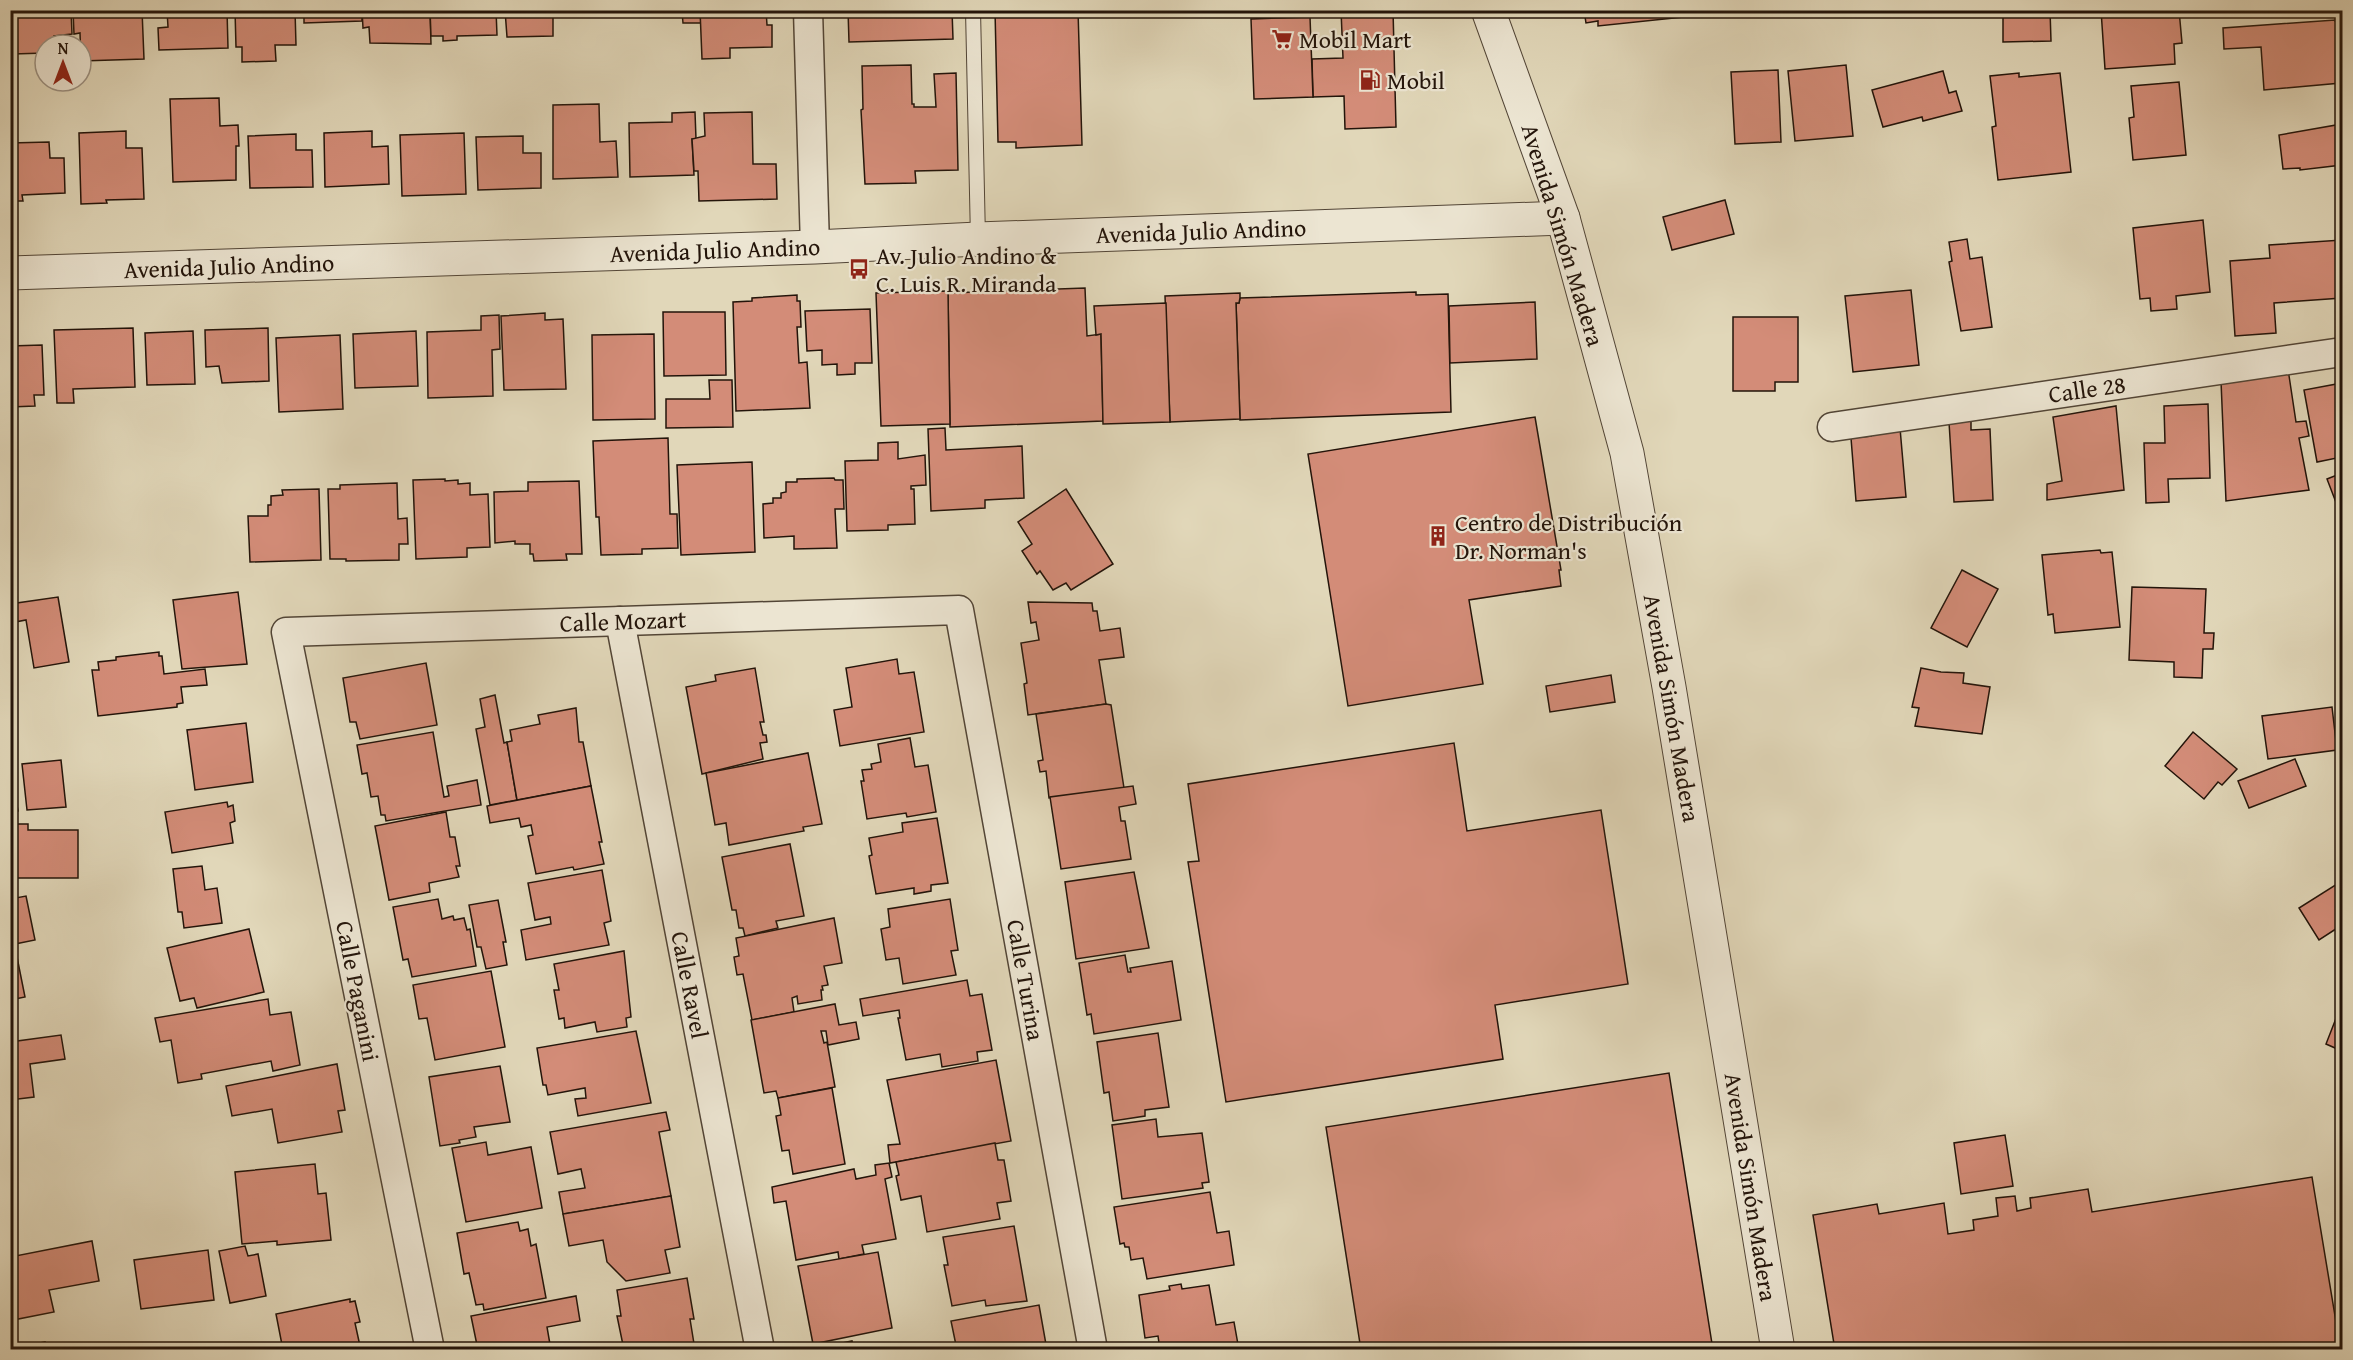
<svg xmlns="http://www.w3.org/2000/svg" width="2353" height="1360" viewBox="0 0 2353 1360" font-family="'Gentium Book Plus',serif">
	<rect width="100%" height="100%" fill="#e1d7b9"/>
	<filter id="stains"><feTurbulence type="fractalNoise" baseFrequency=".00333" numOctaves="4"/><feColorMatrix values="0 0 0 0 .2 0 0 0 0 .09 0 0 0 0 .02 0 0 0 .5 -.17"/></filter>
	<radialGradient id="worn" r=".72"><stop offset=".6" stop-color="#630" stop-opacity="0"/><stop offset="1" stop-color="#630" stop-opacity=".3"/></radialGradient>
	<g fill="#d38c78" stroke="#23140a" stroke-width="1.5">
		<polygon points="10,10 71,10 72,34 54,36 55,45 45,45 45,53 13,54"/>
		<polygon points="73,10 142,10 144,59 81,61 80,33 74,34"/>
		<polygon points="167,10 227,10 228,48 159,50 158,28 168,27"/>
		<polygon points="235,10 295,10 296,45 275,45 276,61 242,62 242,47 236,47"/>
		<polygon points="304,10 362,10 362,21 304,23"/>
		<polygon points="362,10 430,10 431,44 370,43 369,27 363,28"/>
		<polygon points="430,10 496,10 497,35 457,36 457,40 443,41 443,36 431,36"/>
		<polygon points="505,10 569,10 569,14 565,14 565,16 553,16 553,36 507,37"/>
		<polygon points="573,10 633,10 633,14 573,15"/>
		<polygon points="635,10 700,10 701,23 683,23 682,12 636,15"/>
		<polygon points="700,10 766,10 767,25 772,25 772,47 730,48 730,58 702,59"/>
		<polygon points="848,10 952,10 953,39 849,42"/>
		<polygon points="995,10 1078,10 1082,145 1016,148 1016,142 998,142"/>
		<polygon points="1341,10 1393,10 1396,127 1345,129 1344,96 1313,97 1312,59 1343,58"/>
		<polygon points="1584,10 1731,10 1731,12 1598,26 1598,21 1586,23"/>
		<polygon points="2003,10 2050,10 2051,41 2003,42"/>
		<polygon points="2101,10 2179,10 2182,43 2174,44 2175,64 2105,69"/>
		<polygon points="1310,17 1313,97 1254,99 1251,19"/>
		<polygon points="2335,20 2335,21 2342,21 2341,83 2264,90 2261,47 2224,49 2223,28"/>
		<polygon points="911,65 912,104 914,104 914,107 936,107 934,74 956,73 958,170 915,171 916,183 865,184 861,110 863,109 862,66"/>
		<polygon points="1846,65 1853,136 1795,141 1788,71"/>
		<polygon points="1778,70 1781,142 1735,144 1731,72"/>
		<polygon points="1943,71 1949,93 1956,91 1962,111 1923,121 1922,117 1883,127 1872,90"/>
		<polygon points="2019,73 2019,77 2060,73 2071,172 1998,180 1992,127 1996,126 1990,76"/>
		<polygon points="2179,82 2186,155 2133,160 2129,118 2134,117 2131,86"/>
		<polygon points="219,98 220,126 238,125 239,146 236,146 236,180 173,182 170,99"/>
		<polygon points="599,104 600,142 616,141 618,177 553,179 553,105"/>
		<polygon points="695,112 696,139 692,139 694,175 630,177 629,123 672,122 672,113"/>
		<polygon points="752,112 753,164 776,164 777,199 699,201 698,171 694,171 692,139 705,136 704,113"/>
		<polygon points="2342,124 2342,165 2300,170 2300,168 2283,169 2279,135"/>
		<polygon points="126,131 126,148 142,148 144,199 106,200 107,203 81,204 79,133"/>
		<polygon points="372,131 372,147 388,146 389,184 325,187 324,133"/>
		<polygon points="464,133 466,194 402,196 400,135"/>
		<polygon points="296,134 296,150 312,150 313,187 250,188 248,136"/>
		<polygon points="523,136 523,153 541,153 541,188 478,190 476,137"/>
		<polygon points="49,142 50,158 64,158 65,193 22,195 23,201 10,201 10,143"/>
		<polygon points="1725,200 1734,234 1672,250 1663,217"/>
		<polygon points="2203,220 2210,292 2176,296 2177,309 2151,311 2150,298 2140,299 2133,228"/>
		<polygon points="1967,239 1970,259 1982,257 1992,327 1961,331 1949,262 1952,261 1949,242"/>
		<polygon points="2342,240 2342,298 2274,303 2276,333 2235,336 2230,261 2270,258 2269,245"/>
		<polygon points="1085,288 1087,336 1101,334 1103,421 950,427 948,293"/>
		<polygon points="1911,290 1919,365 1853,372 1845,296"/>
		<polygon points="948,291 950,424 881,426 876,293"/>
		<polygon points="1416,292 1416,295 1448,294 1451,412 1240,420 1236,303 1239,303 1240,298"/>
		<polygon points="1240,293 1240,298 1239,303 1236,303 1240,419 1170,422 1165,296"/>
		<polygon points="797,295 797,301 800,301 801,327 797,327 799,363 807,362 810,408 736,411 733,302 752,301 752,298"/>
		<polygon points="1535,302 1537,359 1450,363 1449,306"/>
		<polygon points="1166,303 1170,422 1103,424 1101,334 1096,335 1094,306"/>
		<polygon points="870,309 872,363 855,363 855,374 837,375 837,364 822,365 822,350 807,351 805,311"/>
		<polygon points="663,312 725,312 726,375 664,376"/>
		<polygon points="545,313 545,320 563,319 566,389 504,390 501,316"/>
		<polygon points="499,315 500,349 492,350 493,396 428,398 427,332 481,330 481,316"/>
		<polygon points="1733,317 1798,317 1798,382 1775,382 1775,391 1733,391"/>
		<polygon points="133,328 135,387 73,389 74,403 57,403 54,330"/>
		<polygon points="268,328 269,381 222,383 219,366 206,367 205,330"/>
		<polygon points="193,331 195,384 147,385 145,333"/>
		<polygon points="416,331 418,386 355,388 353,334"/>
		<polygon points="654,334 655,419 593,420 592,335"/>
		<polygon points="340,335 343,409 279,412 276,338"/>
		<polygon points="42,345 44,395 34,395 35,406 10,407 10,346"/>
		<polygon points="2288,369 2296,422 2306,421 2309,436 2299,438 2309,490 2226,501 2221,381"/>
		<polygon points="709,380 732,380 733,427 666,428 666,399 710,399"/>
		<polygon points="2342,383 2342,457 2317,462 2304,390"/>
		<polygon points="2208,404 2210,478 2168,479 2169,502 2146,503 2144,443 2165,443 2164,406"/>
		<polygon points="2116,406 2124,490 2047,500 2047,484 2062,481 2053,417"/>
		<polygon points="1535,417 1561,570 1559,570 1561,586 1469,600 1483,684 1348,706 1308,454"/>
		<polygon points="1971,421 1971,430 1990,429 1993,500 1954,502 1949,422"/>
		<polygon points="945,428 946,450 1022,446 1024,498 985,500 985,508 931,511 928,429"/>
		<polygon points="1900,428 1906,497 1856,501 1851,438 1871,436 1870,431"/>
		<polygon points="668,438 670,514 677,514 678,548 642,549 642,554 601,555 599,517 596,517 593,441"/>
		<polygon points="898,442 898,459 925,455 926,485 911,486 911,489 914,489 915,524 888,525 888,530 847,531 845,461 878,460 878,443"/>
		<polygon points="752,462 755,552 681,555 677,465"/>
		<polygon points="2342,473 2342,518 2327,479"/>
		<polygon points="834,478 835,480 843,480 844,509 835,509 837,548 794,549 794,536 764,538 763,504 773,503 773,498 781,498 781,493 786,492 786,482 797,482 797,479"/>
		<polygon points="445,479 445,481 458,480 458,484 470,483 470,495 488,494 490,547 467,548 467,557 416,559 413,480"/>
		<polygon points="579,481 582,554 566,554 567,560 534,561 533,554 530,554 530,544 515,544 515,541 495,543 494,492 528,491 528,482"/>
		<polygon points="397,483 398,519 407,518 408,544 399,544 399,560 346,561 346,559 330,559 328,489 340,489 340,485"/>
		<polygon points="319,489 321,560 250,562 248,516 268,516 268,505 271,505 271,496 283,495 282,490"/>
		<polygon points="1066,489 1113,564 1071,590 1066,583 1053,590 1040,571 1037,574 1022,551 1032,544 1018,522"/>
		<polygon points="2100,550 2101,553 2112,552 2120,627 2055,633 2053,614 2048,615 2042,555"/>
		<polygon points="1962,570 1998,589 1967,647 1931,628"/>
		<polygon points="2132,587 2206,589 2204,633 2214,633 2213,649 2203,649 2202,678 2174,677 2174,662 2129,660"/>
		<polygon points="238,592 247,664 182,669 173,600"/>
		<polygon points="58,597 69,662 34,668 26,620 10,623 10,604"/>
		<polygon points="1028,602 1092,603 1093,611 1097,611 1100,631 1120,628 1124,657 1099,660 1106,704 1028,715 1024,684 1027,683 1021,643 1039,640 1036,622 1031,623"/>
		<polygon points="159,652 159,656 162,656 164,674 205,669 207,685 181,687 183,703 177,704 177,707 98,716 92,670 99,670 98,662 116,660 116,657"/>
		<polygon points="897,659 899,674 914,672 924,732 840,746 834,710 852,707 846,668"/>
		<polygon points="426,663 437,725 360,739 356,722 350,722 343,678"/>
		<polygon points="755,668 764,722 760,722 763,735 766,735 767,742 760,743 763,759 702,774 686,687 716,681 715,675"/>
		<polygon points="1921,668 1941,672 1964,673 1963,683 1990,687 1982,734 1915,726 1919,708 1912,707"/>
		<polygon points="1611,675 1615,702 1550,712 1546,686"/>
		<polygon points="495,695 504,743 507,742 517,800 490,805 476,729 485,727 480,699"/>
		<polygon points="1106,704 1111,705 1124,788 1049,798 1046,771 1040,772 1038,761 1043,760 1036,714"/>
		<polygon points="2332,707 2337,750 2268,759 2262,716"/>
		<polygon points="576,708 579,742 583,742 591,786 517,800 507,742 512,741 510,730 540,724 538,715"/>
		<polygon points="246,723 253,782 195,790 187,730"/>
		<polygon points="433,732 444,797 449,796 447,786 477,780 481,805 386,821 385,815 381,815 378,796 371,797 367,773 362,774 357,745"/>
		<polygon points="2193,732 2237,769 2222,785 2218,782 2204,799 2165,766"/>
		<polygon points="910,738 915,767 928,765 936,812 907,817 906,813 867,819 861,781 864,781 862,770 872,769 871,764 881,762 878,744"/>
		<polygon points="1454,743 1467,831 1601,810 1628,984 1495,1005 1503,1059 1226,1102 1188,862 1199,861 1188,784"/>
		<polygon points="808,753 822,824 803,827 804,831 729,845 726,823 715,825 706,773"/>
		<polygon points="2295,759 2306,786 2249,808 2238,781"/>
		<polygon points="61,760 66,807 27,810 22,764"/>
		<polygon points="591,786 602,842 599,842 604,864 574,870 573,867 536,874 528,836 533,835 531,825 521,827 519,818 490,823 487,806"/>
		<polygon points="1133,786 1136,804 1119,807 1121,821 1125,821 1131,859 1061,869 1050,797"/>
		<polygon points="10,789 14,789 18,811 10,813"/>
		<polygon points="227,802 228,807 233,805 235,821 230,823 233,843 172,853 165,812"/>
		<polygon points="446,812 450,837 455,837 460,866 456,866 459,877 429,883 430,892 389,900 375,826"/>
		<polygon points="937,818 948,883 931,885 931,891 914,894 914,888 876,894 869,856 872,855 869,838 903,832 902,823"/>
		<polygon points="10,824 28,824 28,830 78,830 78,878 10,878"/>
		<polygon points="790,844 804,916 776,921 778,928 745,936 743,928 739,928 736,910 732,910 722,857"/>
		<polygon points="202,866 205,890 217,888 222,923 184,928 182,912 178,912 173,869"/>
		<polygon points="602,870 611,921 604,923 609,945 526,960 521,930 551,924 550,917 535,920 528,883"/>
		<polygon points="1134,872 1149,948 1076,959 1065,882"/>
		<polygon points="2337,884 2342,893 2342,925 2319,940 2299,908"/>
		<polygon points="26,896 35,940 10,945 10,899"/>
		<polygon points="438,899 442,919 453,916 454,920 464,918 467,930 470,929 476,966 412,977 408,959 403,960 393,907"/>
		<polygon points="950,899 958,950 951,951 956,975 903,984 899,958 886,960 881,929 890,927 888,909"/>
		<polygon points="498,900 506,942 503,942 507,965 486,969 481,947 477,947 469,905"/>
		<polygon points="834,918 842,963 824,966 828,985 822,986 823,990 821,990 822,1000 798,1004 797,996 792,998 794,1012 752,1020 743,974 737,975 734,957 739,956 736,938"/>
		<polygon points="249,929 264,992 197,1008 194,998 180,1001 167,948"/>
		<polygon points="624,951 631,1017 626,1018 627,1027 597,1032 595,1022 565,1028 564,1018 559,1019 554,990 559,990 554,964"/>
		<polygon points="1125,955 1128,972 1131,972 1130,968 1172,961 1181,1020 1094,1034 1091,1014 1087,1015 1079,963"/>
		<polygon points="17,957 25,997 10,1000 10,958"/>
		<polygon points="491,971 505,1047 435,1060 427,1018 419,1019 413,985"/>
		<polygon points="967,980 970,996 982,994 992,1050 977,1052 978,1061 942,1067 940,1054 906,1060 898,1018 900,1018 899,1010 863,1016 860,999"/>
		<polygon points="268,999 270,1015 291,1012 300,1065 273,1071 271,1061 201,1074 202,1079 178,1083 171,1040 160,1042 155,1018"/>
		<polygon points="2342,1003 2342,1051 2326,1044"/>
		<polygon points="835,1004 839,1025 856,1022 859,1039 828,1045 826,1031 821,1031 824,1043 827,1042 835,1087 778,1098 776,1091 764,1093 751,1020"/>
		<polygon points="636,1031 651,1103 578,1116 575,1099 586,1098 585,1088 548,1095 546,1085 543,1085 537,1048"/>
		<polygon points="1158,1033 1169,1107 1145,1110 1145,1116 1113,1121 1109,1092 1104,1093 1097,1042"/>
		<polygon points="61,1035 65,1059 30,1064 34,1097 10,1100 10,1042"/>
		<polygon points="996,1060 1011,1141 890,1163 888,1145 900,1144 887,1080"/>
		<polygon points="337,1064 345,1110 338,1111 342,1132 278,1143 272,1109 232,1116 226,1086"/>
		<polygon points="500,1066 510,1122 474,1127 476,1137 459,1140 460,1143 440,1146 429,1077"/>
		<polygon points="1669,1073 1713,1350 1361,1350 1326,1127"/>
		<polygon points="832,1088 845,1164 793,1174 789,1150 782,1151 776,1116 781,1115 778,1098"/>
		<polygon points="666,1112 670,1130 659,1132 671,1196 563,1214 559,1192 585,1188 581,1169 558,1174 550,1132"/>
		<polygon points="1156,1119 1158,1137 1202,1133 1209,1182 1202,1183 1203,1188 1122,1199 1112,1125"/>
		<polygon points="2005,1135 2013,1186 1961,1194 1954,1143"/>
		<polygon points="486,1142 488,1155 531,1147 542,1208 466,1222 452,1148"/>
		<polygon points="995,1143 998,1160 1004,1160 1011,1201 997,1203 1000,1219 927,1232 921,1196 901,1200 896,1176 899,1175 896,1162"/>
		<polygon points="889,1163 892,1177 885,1179 896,1239 862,1245 864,1254 839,1259 838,1252 796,1260 786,1201 774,1203 772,1187 854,1169 856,1179 876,1175 875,1165"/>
		<polygon points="315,1164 318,1194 326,1193 331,1240 277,1245 277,1241 242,1244 235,1172"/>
		<polygon points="2312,1177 2340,1346 2342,1346 2342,1350 1835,1350 1813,1215 1877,1204 1879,1214 1944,1203 1948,1234 1974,1230 1973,1220 1998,1216 1996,1198 2015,1196 2017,1211 2031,1208 2030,1198 2088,1189 2092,1212"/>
		<polygon points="1210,1192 1217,1233 1229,1231 1234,1265 1147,1279 1143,1258 1131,1260 1129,1247 1125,1247 1124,1243 1120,1244 1114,1207"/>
		<polygon points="671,1196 680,1247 665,1250 670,1273 626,1281 607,1262 603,1240 569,1246 563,1214"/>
		<polygon points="518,1222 520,1231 528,1229 531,1246 536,1244 546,1298 484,1310 483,1304 476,1305 469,1273 464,1274 457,1233"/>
		<polygon points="1014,1226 1027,1301 986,1306 985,1300 952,1306 944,1265 948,1265 943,1237"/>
		<polygon points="92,1241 99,1281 49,1290 54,1312 13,1320 10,1306 10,1257"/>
		<polygon points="245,1246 248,1256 258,1254 266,1296 230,1303 219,1251"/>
		<polygon points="208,1250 214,1300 141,1309 134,1260"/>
		<polygon points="878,1252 892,1328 813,1344 798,1266"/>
		<polygon points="687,1278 694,1319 690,1319 695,1350 627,1350 626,1344 623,1345 617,1316 621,1316 617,1290"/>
		<polygon points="1181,1284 1182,1289 1209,1285 1216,1325 1234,1322 1239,1350 1160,1350 1158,1336 1145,1338 1139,1295 1170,1290 1169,1286"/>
		<polygon points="576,1296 580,1321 547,1327 551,1350 478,1350 471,1316"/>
		<polygon points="350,1299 350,1302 355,1301 360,1322 355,1323 360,1346 344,1350 283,1350 276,1314"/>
		<polygon points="1039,1305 1047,1350 957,1350 951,1321"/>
		<polygon points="852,1341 854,1349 888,1343 889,1350 810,1350"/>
		<polygon points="45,1342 46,1350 10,1350 10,1349"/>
	</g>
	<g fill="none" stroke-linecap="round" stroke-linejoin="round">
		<g stroke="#524536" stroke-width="16">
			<polyline id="service" points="973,10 978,239"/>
		</g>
		<g stroke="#524536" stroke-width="31">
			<g id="minor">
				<polyline points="808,10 815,247"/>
				<polyline points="1832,427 2342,352"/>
				<polyline points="620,621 760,1350"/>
				<polyline points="430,1350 286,632 959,610 1093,1350"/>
			</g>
		</g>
		<g stroke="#524536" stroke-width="35">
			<g id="tertiary">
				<polyline points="1488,10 1563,218 1627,453 1669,687 1778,1350"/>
				<polyline points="10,273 815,247 978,239 1563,218"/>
			</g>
		</g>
		<use href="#service" stroke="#ece5d2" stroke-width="14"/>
		<use href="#minor" stroke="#ece5d2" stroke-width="28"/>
		<use href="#tertiary" stroke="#ece5d2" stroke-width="33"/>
	</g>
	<defs>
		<g id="supermarket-bare" transform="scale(1.62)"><path d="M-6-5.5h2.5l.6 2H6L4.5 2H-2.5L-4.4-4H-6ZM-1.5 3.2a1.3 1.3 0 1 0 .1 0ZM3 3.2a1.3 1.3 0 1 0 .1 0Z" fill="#8f2418" stroke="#ece5d2" stroke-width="2.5" paint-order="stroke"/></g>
		<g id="fuel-bare" transform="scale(1.62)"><path d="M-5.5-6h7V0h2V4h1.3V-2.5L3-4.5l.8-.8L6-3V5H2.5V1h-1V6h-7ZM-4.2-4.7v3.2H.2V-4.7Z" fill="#8f2418" stroke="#ece5d2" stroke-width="2.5" paint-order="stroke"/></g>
		<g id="bus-bare" transform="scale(1.62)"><path d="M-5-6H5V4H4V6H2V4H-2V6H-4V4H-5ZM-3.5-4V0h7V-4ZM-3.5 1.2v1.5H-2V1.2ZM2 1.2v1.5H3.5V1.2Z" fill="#8f2418" stroke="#ece5d2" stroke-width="2.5" paint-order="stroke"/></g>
		<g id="building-bare" transform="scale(1.62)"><path d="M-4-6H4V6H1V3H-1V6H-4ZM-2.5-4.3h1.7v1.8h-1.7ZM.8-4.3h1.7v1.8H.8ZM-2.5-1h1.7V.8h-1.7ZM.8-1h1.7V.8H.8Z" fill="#8f2418" stroke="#ece5d2" stroke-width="2.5" paint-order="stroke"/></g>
	</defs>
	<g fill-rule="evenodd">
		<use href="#supermarket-bare" x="1282" y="39"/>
		<use href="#fuel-bare" x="1370" y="80"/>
		<use href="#bus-bare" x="859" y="269"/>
		<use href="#building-bare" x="1438" y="536"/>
	</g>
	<g text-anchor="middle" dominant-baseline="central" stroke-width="4.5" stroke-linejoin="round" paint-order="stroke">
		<g font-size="24" fill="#23140a" stroke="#ece5d2" text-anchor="start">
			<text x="1299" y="39">Mobil Mart</text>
			<text x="1387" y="80">Mobil</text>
			<text x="876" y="255">Av. Julio Andino &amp;<tspan x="876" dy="28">C. Luis R. Miranda</tspan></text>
			<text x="1455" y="522">Centro de Distribución<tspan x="1455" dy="28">Dr. Norman's</tspan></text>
		</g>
		<g font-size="24" fill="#23140a" stroke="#ece5d2">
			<text transform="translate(1201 231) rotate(-2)">Avenida Julio Andino</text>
			<text transform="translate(1563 235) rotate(73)">Avenida Simón Madera</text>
			<text transform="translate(715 250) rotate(-2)">Avenida Julio Andino</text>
			<text transform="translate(229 266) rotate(-2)">Avenida Julio Andino</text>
			<text transform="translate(2087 389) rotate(-8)">Calle 28</text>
			<text transform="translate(623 621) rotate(-2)">Calle Mozart</text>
			<text transform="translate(1672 708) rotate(80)">Avenida Simón Madera</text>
			<text transform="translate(1026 980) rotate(80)">Calle Turina</text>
			<text transform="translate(690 985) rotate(79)">Calle Ravel</text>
			<text transform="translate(358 991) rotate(79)">Calle Paganini</text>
			<text transform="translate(1751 1187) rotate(81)">Avenida Simón Madera</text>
		</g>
	</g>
	<rect width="2353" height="1360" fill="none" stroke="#e1d7b9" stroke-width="36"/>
	<rect x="12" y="12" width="2329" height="1336" fill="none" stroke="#23140a" stroke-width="3"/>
	<rect x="18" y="18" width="2317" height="1324" fill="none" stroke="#23140a" stroke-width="1.5"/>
	<g transform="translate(63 63)"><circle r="28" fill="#ece5d2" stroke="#9c9182" stroke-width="1.5"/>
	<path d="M0-4.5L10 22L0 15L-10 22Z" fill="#8f2418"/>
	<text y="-9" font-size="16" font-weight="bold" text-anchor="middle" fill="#23140a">N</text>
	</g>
	<rect width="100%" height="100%" filter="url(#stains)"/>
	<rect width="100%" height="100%" fill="url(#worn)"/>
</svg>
